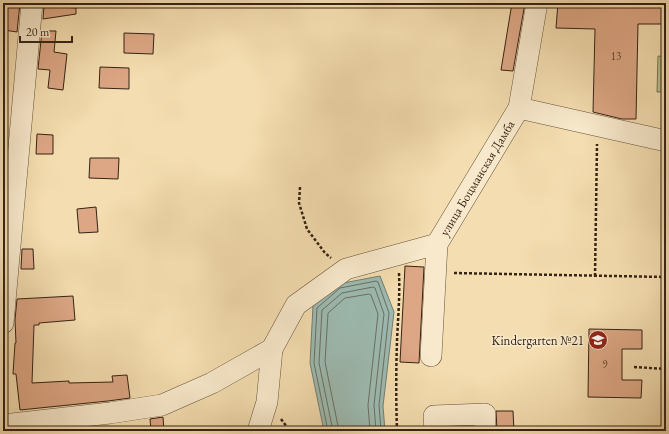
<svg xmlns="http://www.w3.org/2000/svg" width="669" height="434" viewBox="0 0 669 434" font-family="'EB Garamond',serif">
	<rect width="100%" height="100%" fill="#f4ddb0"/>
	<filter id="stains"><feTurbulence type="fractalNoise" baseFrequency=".005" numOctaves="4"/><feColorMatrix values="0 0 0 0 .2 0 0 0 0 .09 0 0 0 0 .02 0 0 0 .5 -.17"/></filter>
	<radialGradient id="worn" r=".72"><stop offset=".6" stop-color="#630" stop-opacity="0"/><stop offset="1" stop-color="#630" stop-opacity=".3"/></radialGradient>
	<polygon fill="#b6c28f" stroke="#767251" points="658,56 666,57 666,92 657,92"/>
	<polygon fill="#9dbbb2" stroke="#737e72" points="380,276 394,312 383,406 385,431 324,431 310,363 313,306 338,284"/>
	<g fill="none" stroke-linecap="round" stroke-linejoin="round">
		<g stroke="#696f62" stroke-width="1">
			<polyline points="328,431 314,363 317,308 340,288 376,281 378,282 389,313 379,405 381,431"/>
			<polyline points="333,431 319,363 322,310 342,293 373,287 375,288 384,314 374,405 376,431"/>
			<polyline points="339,431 325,362 328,313 345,298 369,294 371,295 378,314 368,405 370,431"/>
		</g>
	</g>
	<g fill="#dda785" stroke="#352313">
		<polygon points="8,3 20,3 17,32 4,30"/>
		<polygon points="512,3 525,3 513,71 501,70"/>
		<polygon points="558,3 666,3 666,24 638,24 636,119 622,119 593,112 595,29 556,28"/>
		<polygon points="44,6 76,8 76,14 43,19"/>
		<polygon points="42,31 56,31 54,52 67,54 63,90 48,88 50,70 38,69"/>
		<polygon points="124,33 154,34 153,54 124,53"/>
		<polygon points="100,67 129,68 129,89 99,88"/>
		<polygon points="37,134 53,135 53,154 36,154"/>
		<polygon points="90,158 119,158 118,179 89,178"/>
		<polygon points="96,207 98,232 79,233 77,209"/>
		<polygon points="22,249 33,249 34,269 21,269"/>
		<polygon points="405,266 424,267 419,363 400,362"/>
		<polygon points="73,296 75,320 39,323 39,325 34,325 32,383 69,381 69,383 113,382 112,376 127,375 130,398 108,401 20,410 16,374 13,374 15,343 16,343 15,320 17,299"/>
		<polygon points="589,329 642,330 642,349 622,349 622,380 642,380 641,398 588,397"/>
		<polygon points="496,411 513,411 514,431 497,431"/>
		<polygon points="163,417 164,431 151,431 150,419"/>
	</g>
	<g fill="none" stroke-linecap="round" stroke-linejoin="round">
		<g stroke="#65523a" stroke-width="22">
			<g id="minor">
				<polyline points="519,108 666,141"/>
				<polyline points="3,323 32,3"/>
				<polyline points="431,356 437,244"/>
				<polyline points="3,425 110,413 162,405 212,383 272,349"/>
				<polyline points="258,431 267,402 272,349 296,305 346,269 437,244 519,108 537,3"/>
				<polyline points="435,431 434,416 485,414 485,431"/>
			</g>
		</g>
		<g stroke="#352313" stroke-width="2.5" stroke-dasharray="3 2" stroke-linecap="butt">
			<polyline points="300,187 299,203 307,229 325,253 331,258"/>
			<polyline points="454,273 666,277"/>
			<polyline points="595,276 597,144"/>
			<polyline points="634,367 666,369"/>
			<polyline points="281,419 290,431"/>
			<path d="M397 431C396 401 396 371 397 341 398 318 400 296 399 273"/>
		</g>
		<use href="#minor" stroke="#f8e9cc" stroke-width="21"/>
	</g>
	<defs>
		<g id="school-disc" transform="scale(1)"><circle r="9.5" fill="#8f2418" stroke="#f8e9cc"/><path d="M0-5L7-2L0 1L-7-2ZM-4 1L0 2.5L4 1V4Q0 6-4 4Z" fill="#fff"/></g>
	</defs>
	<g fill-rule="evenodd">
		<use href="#school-disc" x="598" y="340"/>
	</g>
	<g text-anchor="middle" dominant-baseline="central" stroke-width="3" stroke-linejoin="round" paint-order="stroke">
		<g font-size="11" fill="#5f4430">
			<text x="616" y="56">13</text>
			<text x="605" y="364">9</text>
		</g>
		<g font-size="13" fill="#352313" stroke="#f8e9cc">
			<text transform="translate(477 178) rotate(-59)">улица Боцманская Дамба</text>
		</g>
		<g font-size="13" fill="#352313" stroke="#f8e9cc" text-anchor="end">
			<text x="584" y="340">Kindergarten №21</text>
		</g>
	</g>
	<rect width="669" height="434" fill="none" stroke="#f4ddb0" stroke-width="16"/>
	<rect x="4" y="4" width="661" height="426" fill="none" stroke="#352313" stroke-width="2"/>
	<rect x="8" y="8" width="653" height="418" fill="none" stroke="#352313"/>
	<path d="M20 36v6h52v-6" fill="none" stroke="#352313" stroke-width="2"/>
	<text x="26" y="36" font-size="12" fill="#352313" stroke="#f8e9cc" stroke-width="3" paint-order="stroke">20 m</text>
	<rect width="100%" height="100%" filter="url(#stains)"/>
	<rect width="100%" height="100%" fill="url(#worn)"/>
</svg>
